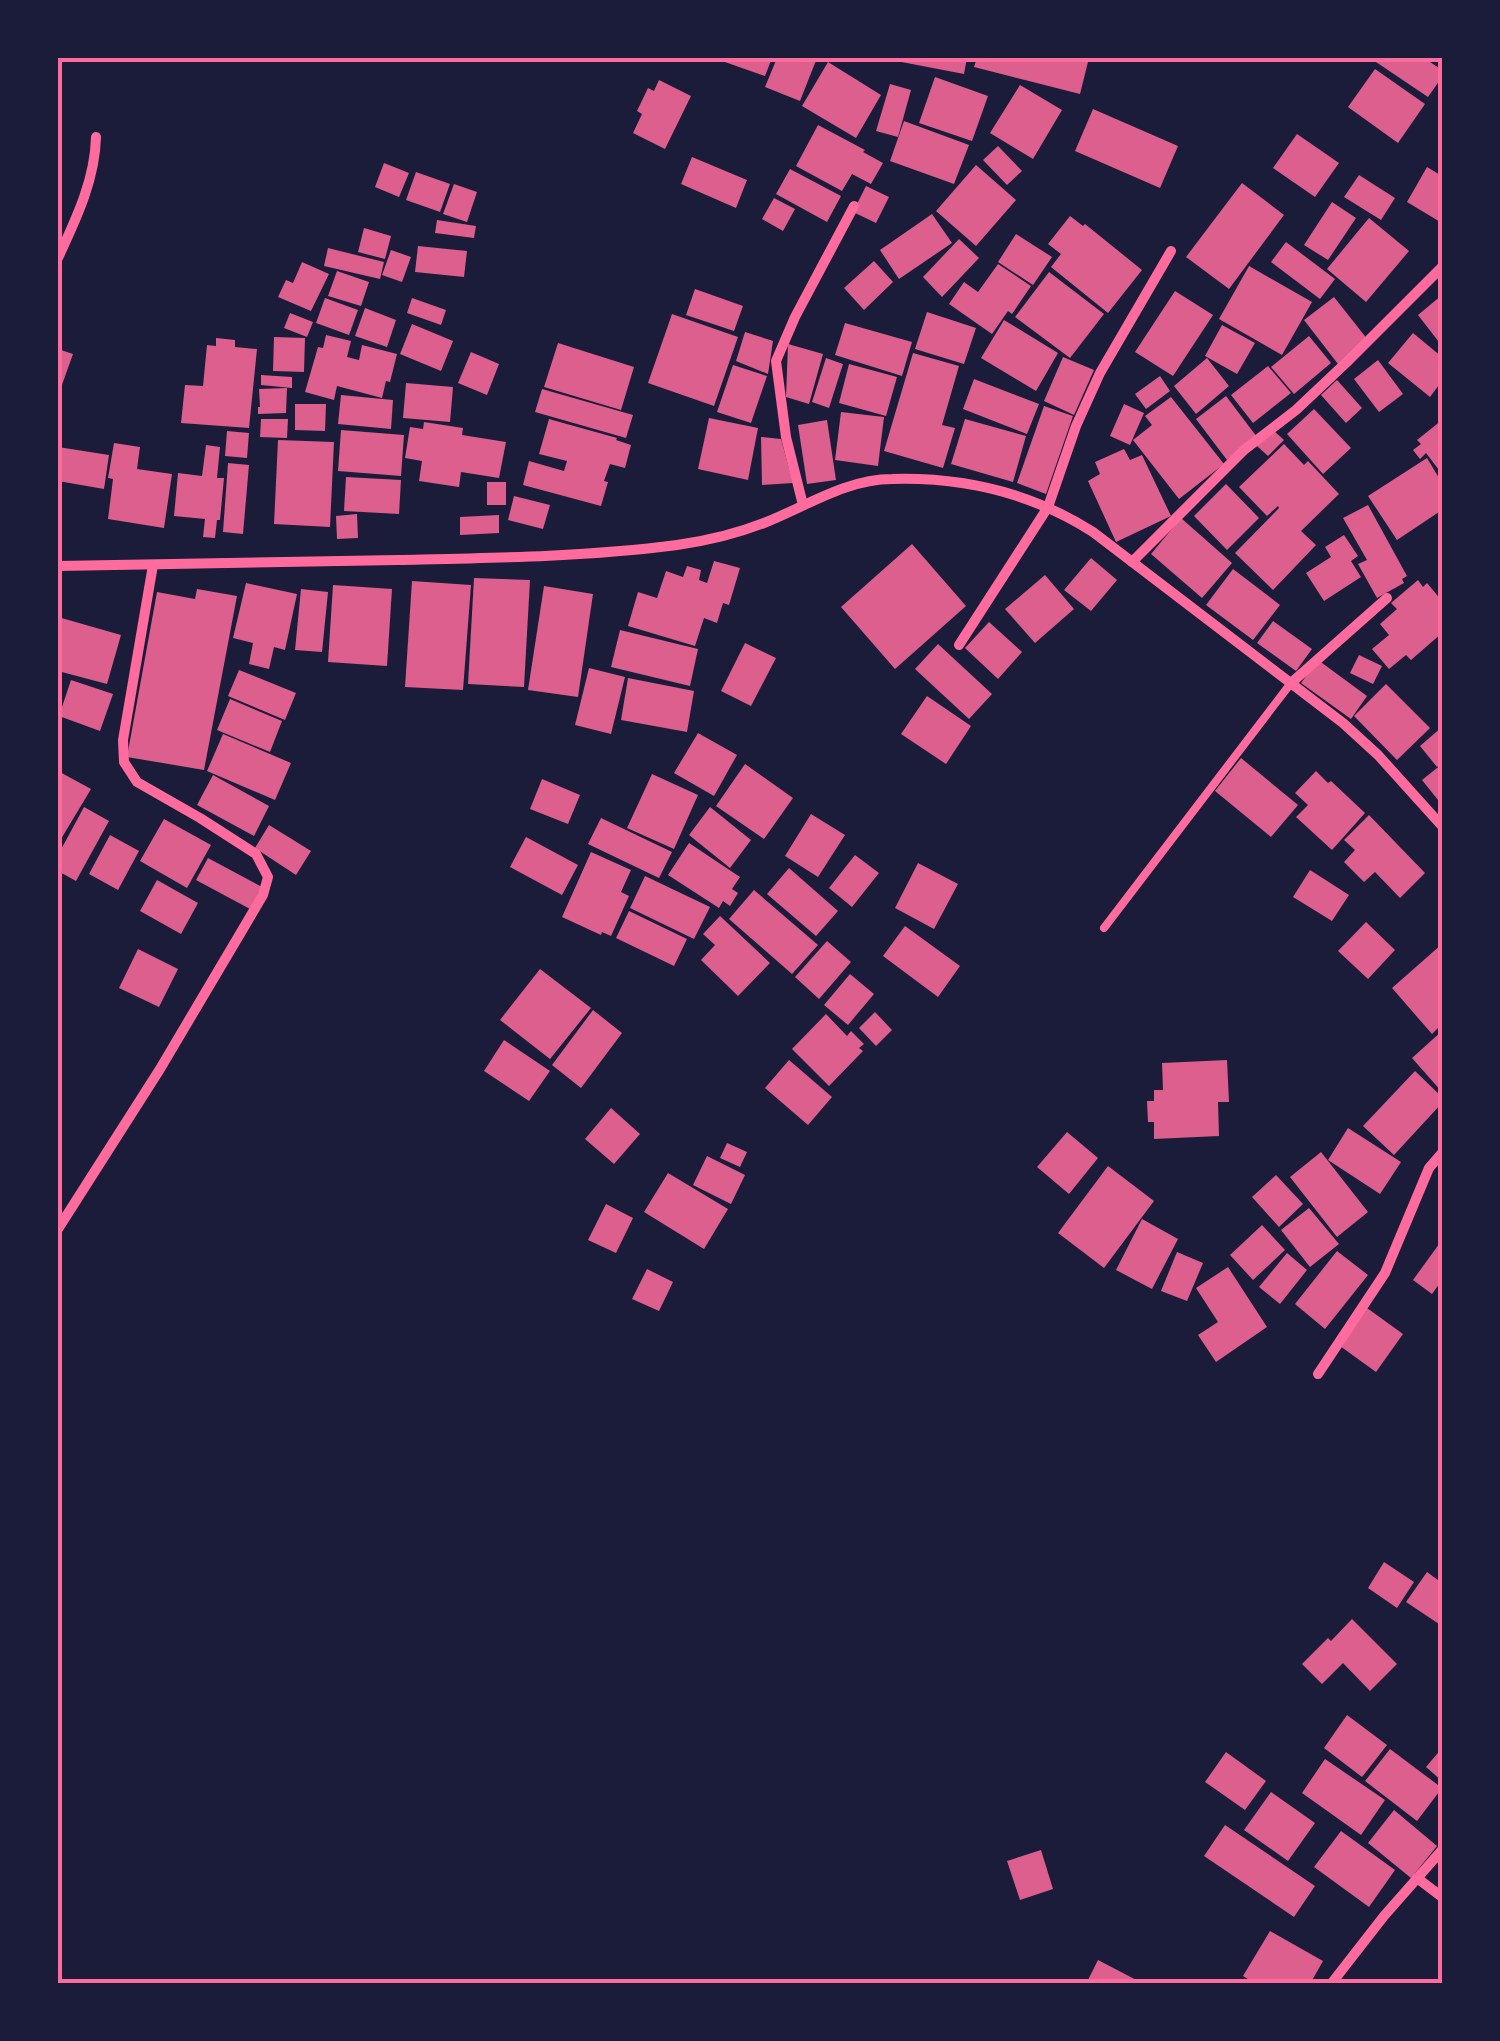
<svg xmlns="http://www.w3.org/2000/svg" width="1500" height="2041" viewBox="0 0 1500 2041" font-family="Inter,sans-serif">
	<rect width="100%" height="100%" fill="#1b1b3a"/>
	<g fill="#dd5f8e">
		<polygon points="723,58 772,58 765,76 722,61"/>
		<polygon points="777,58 817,58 800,101 765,87"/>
		<polygon points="886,58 967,58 964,74 886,59"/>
		<polygon points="977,58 1089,58 1080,94 974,67"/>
		<polygon points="1370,58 1424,58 1442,70 1442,77 1428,97"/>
		<polygon points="828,62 881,95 856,138 802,106"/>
		<polygon points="1375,69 1425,104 1398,143 1348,107"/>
		<polygon points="935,77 988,96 972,141 919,123"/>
		<polygon points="659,80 691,96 665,149 633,133 642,114 637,111 648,88 654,91"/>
		<polygon points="890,84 911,90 898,137 876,131"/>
		<polygon points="1020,85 1062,110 1033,159 990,133"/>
		<polygon points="1093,109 1178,146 1160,188 1075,151"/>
		<polygon points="904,121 969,145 954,184 890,161"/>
		<polygon points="818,125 865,150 863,152 883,163 871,184 852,174 842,191 796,166"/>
		<polygon points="1297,134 1339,163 1315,197 1273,168"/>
		<polygon points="998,146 1022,171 1007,185 983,160"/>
		<polygon points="692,157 747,180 736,208 681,184"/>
		<polygon points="384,163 409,173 399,197 375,187"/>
		<polygon points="976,165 1016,200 976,246 936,211"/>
		<polygon points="1427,167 1442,176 1442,223 1407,202"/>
		<polygon points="790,169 841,196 827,222 776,194"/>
		<polygon points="416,172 450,184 440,212 406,200"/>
		<polygon points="1359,175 1395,198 1381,220 1344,197"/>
		<polygon points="1242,183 1284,215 1229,289 1186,257"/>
		<polygon points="454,184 477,192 467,222 443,214"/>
		<polygon points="866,186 889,197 876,223 853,212"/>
		<polygon points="774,198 795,209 783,231 762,219"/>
		<polygon points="1332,202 1356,218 1328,260 1304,245"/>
		<polygon points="932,214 952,243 899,279 880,250"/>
		<polygon points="1070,216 1083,226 1085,224 1142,270 1108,313 1051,267 1061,254 1048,244"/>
		<polygon points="1369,218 1409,251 1366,302 1327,269"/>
		<polygon points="437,220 476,226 474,238 435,233"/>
		<polygon points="364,228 391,236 385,259 358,252"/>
		<polygon points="1016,234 1052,257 1033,285 998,262"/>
		<polygon points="959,239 979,258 942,297 923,277"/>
		<polygon points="1286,242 1335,279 1320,299 1271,262"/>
		<polygon points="418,246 467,251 464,277 415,272"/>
		<polygon points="328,248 384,262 380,279 324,266"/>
		<polygon points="391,250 411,257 402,282 382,275"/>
		<polygon points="874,261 893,282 864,310 844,288"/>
		<polygon points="302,262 329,274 311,311 278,297 286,280 293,283"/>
		<polygon points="998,264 1031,286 1012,314 1008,311 992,334 949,304 964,282 978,292"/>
		<polygon points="1249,266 1312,302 1282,355 1219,319"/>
		<polygon points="337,271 369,282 361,306 328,296"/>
		<polygon points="1049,272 1104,314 1070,358 1015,317"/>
		<polygon points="695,289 743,306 734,331 686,315"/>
		<polygon points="1175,291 1213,315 1173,376 1135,352"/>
		<polygon points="1442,295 1442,346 1418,315"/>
		<polygon points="1334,297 1368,340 1338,364 1304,320"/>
		<polygon points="325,298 358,310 349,335 316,323"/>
		<polygon points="412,298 446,310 441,325 407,313"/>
		<polygon points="365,308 396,320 387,347 355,336"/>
		<polygon points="927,312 976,328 964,364 915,349"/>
		<polygon points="290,313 313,322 307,337 284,328"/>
		<polygon points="672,314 738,337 714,406 648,383"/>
		<polygon points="1004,320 1058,353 1036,391 981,358"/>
		<polygon points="845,323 912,342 902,376 835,355"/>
		<polygon points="412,324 453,341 441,371 400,354"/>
		<polygon points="1222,325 1255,343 1237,374 1205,356"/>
		<polygon points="745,332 773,341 768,374 736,361"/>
		<polygon points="1413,333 1442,357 1442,381 1430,397 1388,363"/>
		<polygon points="326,335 351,341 347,357 359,360 362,345 397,354 390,382 386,381 382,398 337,386 334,400 305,392 318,347 323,348"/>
		<polygon points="1309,336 1331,363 1294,394 1271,367"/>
		<polygon points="274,337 305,338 304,372 273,371"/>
		<polygon points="216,338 235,340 235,347 257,349 249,428 181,423 185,385 203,386 207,345 216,346"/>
		<polygon points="558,343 634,367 621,410 544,387"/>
		<polygon points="788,344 823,354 809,404 786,397"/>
		<polygon points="58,349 73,354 58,396"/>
		<polygon points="471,352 499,364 487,395 458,383"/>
		<polygon points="913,353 959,366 942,425 955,428 943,468 884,451"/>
		<polygon points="1063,357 1094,370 1074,415 1044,401"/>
		<polygon points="826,358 843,364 829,408 812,402"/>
		<polygon points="1207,358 1229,386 1196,414 1174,386"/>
		<polygon points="1378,360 1403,394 1379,412 1354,379"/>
		<polygon points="849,364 897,377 886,416 839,403"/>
		<polygon points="733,365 767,376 751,423 717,412"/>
		<polygon points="1268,366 1291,393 1253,423 1231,395"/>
		<polygon points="261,375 292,377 292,388 261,385"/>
		<polygon points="1160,376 1170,391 1146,409 1135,394"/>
		<polygon points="974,379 1039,404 1027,434 963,409"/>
		<polygon points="1337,380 1362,408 1346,423 1321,395"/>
		<polygon points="406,383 453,387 450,422 403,418"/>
		<polygon points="287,388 286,413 258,414 258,407 260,407 259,389"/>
		<polygon points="542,389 633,415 626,438 535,412"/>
		<polygon points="341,395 393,400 391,429 338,424"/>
		<polygon points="1226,396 1257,437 1227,460 1196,419"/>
		<polygon points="1171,397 1224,464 1179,499 1133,440 1152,425 1145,416"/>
		<polygon points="295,404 326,404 325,431 295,430"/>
		<polygon points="1124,404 1144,413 1130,445 1110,436"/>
		<polygon points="1044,406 1073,416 1046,494 1017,483"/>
		<polygon points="1314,409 1351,448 1323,474 1287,434"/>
		<polygon points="841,412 884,417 878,466 835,460"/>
		<polygon points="709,418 758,428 748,480 698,469"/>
		<polygon points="261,419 288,419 287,438 260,437"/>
		<polygon points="549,419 617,438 616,440 631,445 625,468 610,464 604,481 608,482 601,506 523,485 529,461 564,471 567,461 539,454"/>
		<polygon points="965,419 1026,436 1013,482 951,464"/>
		<polygon points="827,420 836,480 807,484 798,425"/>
		<polygon points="1442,420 1442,474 1426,453 1420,459 1413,450 1421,444 1417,440"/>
		<polygon points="424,422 463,428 462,435 506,442 499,478 461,472 459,487 419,481 422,461 405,458 410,427 423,429"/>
		<polygon points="341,430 404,435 401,476 338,471"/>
		<polygon points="1273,430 1284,440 1268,456 1257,446"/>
		<polygon points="227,431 249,433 247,458 225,456"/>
		<polygon points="761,437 781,439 793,483 762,485"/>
		<polygon points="278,440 334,442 330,527 274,524"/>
		<polygon points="114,443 140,447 137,469 172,474 164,528 108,519 113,479 108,478"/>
		<polygon points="1284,444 1304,465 1308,461 1339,494 1301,531 1316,545 1273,590 1235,553 1279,508 1278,506 1267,516 1239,487"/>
		<polygon points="206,445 220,447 217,478 224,478 220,520 217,520 215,538 203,537 205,519 174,516 178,473 202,476"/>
		<polygon points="58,447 109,455 104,489 58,481"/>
		<polygon points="1124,449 1130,460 1142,455 1171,516 1116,542 1088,481 1100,474 1095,462"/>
		<polygon points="1427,458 1442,483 1442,510 1397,540 1368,496"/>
		<polygon points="228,463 249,465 243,534 223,532"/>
		<polygon points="346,477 401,480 399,514 344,511"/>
		<rect x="487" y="482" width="19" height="23"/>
		<polygon points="1226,484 1259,518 1227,550 1194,516"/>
		<polygon points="514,496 550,505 543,529 508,520"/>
		<polygon points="1368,505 1407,576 1402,579 1404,583 1377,598 1358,564 1367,560 1343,518"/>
		<polygon points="357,514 358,538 337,539 336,516"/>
		<polygon points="499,515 499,533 460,535 460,517"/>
		<polygon points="1181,518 1232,563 1202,598 1151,554"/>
		<polygon points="1344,535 1358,556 1351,561 1361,577 1324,601 1306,573 1331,557 1325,547"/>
		<polygon points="912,544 966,606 895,669 841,607"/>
		<polygon points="1091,558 1117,580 1091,611 1064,590"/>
		<polygon points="714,561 740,568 729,605 723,603 717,623 704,618 695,646 628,626 638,592 657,598 666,571 683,577 687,566 701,570 699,580 707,583"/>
		<polygon points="1233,569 1280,605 1253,640 1206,605"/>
		<polygon points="1045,575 1074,609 1035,643 1005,609"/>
		<polygon points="474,578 530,580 524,687 468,684"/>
		<polygon points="1418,580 1423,587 1427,583 1442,601 1442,633 1411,660 1406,655 1389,669 1372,649 1389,635 1380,624 1397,609 1391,603"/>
		<polygon points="412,581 471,585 463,690 405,687"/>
		<polygon points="246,583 297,594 285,650 274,647 269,669 249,664 253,643 233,638"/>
		<polygon points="333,585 392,589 387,666 328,662"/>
		<polygon points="544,586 593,594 578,697 528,690"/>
		<polygon points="197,589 237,596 204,770 127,757 157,592 195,599"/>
		<polygon points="301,589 328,592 322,652 295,650"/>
		<polygon points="58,617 121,635 107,684 58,671"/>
		<polygon points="1273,621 1312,649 1296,671 1257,643"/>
		<polygon points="989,622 1022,652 998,679 965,648"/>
		<polygon points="620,630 698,649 690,686 611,667"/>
		<polygon points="745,643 776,658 751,706 721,691"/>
		<polygon points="938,644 992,694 969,719 915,669"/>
		<polygon points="1359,655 1382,666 1373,684 1350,673"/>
		<polygon points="1318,660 1367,696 1351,719 1301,683"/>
		<polygon points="589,668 625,677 611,734 575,725"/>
		<polygon points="239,670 296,693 285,720 228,696"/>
		<polygon points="628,678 694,691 687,732 621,720"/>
		<polygon points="71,680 113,694 100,731 59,716"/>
		<polygon points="1386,684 1430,728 1397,760 1354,716"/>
		<polygon points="927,696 971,726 946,764 901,734"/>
		<polygon points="230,699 282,721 270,752 217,730"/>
		<polygon points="1442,727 1442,762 1437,767 1420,746"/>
		<polygon points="698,733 737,755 714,796 674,773"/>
		<polygon points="223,734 291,763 275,800 207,771"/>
		<polygon points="1241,758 1298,805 1271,837 1215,791"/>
		<polygon points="745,764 793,798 764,839 716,806"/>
		<polygon points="1442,764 1442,797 1438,800 1422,780"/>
		<polygon points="58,771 91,789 58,844"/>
		<polygon points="1316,771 1328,783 1331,781 1365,813 1332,850 1296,817 1308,805 1295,793"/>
		<polygon points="652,774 698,795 674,849 627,828"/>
		<polygon points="213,775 269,806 254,836 197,805"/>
		<polygon points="542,779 580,795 568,824 530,809"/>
		<polygon points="84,807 109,821 76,881 58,871 58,855"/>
		<polygon points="710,807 751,840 730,868 689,835"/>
		<polygon points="811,814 845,835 818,877 785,856"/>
		<polygon points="1369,815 1425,873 1400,898 1375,872 1364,882 1344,862 1355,850 1344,840"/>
		<polygon points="601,818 672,852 659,878 588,844"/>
		<polygon points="164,819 211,845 187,888 140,861"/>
		<polygon points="269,825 311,851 296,875 255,848"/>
		<polygon points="110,835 139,851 118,890 89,874"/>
		<polygon points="526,837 578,865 562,895 510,867"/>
		<polygon points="689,843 740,877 732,889 738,893 730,906 723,901 719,908 668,875"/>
		<polygon points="591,852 631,870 621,892 629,896 611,936 602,932 601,935 562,917"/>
		<polygon points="855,855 879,873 852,907 829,888"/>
		<polygon points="208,858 262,887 250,909 196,880"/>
		<polygon points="918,863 958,884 934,929 895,908"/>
		<polygon points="789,868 838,911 816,936 767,894"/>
		<polygon points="1310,870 1349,895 1332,921 1293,897"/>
		<polygon points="645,876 710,907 694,939 630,908"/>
		<polygon points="157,880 198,903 181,934 140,911"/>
		<polygon points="754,890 818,945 792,974 729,919"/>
		<polygon points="629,911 687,939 674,966 616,938"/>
		<polygon points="720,916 770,963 738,996 701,960 715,945 703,934"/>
		<polygon points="1366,922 1395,950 1368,979 1338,951"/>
		<polygon points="905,926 960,966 938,997 883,956"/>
		<polygon points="827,941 851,962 819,999 795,977"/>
		<polygon points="1442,944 1442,1024 1432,1034 1392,988"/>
		<polygon points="138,949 178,969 159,1007 119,988"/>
		<polygon points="540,969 591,1008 550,1059 500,1020"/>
		<polygon points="850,974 874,994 848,1025 824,1005"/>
		<polygon points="593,1010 622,1033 581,1088 552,1065"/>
		<polygon points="875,1012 892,1030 876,1046 859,1028"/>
		<polygon points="826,1014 847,1036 851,1031 864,1044 859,1048 863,1051 829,1086 792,1049"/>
		<polygon points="1442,1031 1442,1092 1412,1058"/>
		<polygon points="504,1040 550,1071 529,1101 484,1071"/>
		<polygon points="789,1060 832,1097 808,1125 765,1088"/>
		<polygon points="1227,1060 1229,1102 1218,1102 1219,1136 1154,1139 1154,1122 1148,1122 1147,1101 1154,1101 1154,1090 1163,1090 1162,1063"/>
		<polygon points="1415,1071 1442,1097 1442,1103 1394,1155 1363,1126"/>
		<polygon points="611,1108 640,1134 614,1164 585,1139"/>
		<polygon points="1348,1128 1401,1162 1380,1194 1328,1160"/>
		<polygon points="1067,1132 1098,1158 1069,1194 1037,1167"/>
		<polygon points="727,1143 747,1152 740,1167 720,1158"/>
		<polygon points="1321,1152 1368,1212 1337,1237 1290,1177"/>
		<polygon points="707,1156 745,1175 731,1204 693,1185"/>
		<polygon points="1108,1166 1154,1201 1104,1268 1058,1233"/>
		<polygon points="668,1173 728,1209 704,1249 644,1212"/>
		<polygon points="1276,1175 1303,1204 1279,1227 1252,1197"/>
		<polygon points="606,1204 633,1218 616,1253 588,1240"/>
		<polygon points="1309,1208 1339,1244 1310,1267 1281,1230"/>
		<polygon points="1142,1219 1178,1239 1152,1289 1116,1270"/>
		<polygon points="1262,1225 1285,1250 1253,1280 1230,1255"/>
		<polygon points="1442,1240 1442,1280 1432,1294 1413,1280"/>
		<polygon points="1337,1251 1368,1275 1325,1329 1295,1304"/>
		<polygon points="1177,1252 1203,1263 1187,1301 1161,1291"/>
		<polygon points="1287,1253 1307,1270 1280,1304 1259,1287"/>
		<polygon points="1228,1267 1267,1327 1216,1362 1198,1335 1218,1322 1196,1288"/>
		<polygon points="647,1269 673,1282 659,1311 632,1299"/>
		<polygon points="1367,1308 1403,1334 1376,1372 1340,1346"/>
		<polygon points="1384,1562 1414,1582 1397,1608 1368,1588"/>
		<polygon points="1427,1572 1442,1583 1442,1626 1406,1602"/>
		<polygon points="1352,1619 1397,1664 1370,1691 1343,1663 1322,1684 1302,1664 1328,1638 1331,1641"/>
		<polygon points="1347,1715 1387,1745 1362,1777 1324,1748"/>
		<polygon points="1442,1748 1442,1781 1426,1767"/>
		<polygon points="1390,1749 1442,1788 1417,1821 1365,1781"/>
		<polygon points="1226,1752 1266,1781 1245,1810 1205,1782"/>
		<polygon points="1325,1759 1385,1800 1361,1835 1302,1793"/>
		<polygon points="1271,1792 1315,1823 1288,1861 1244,1830"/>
		<polygon points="1394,1810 1437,1846 1411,1878 1368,1843"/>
		<polygon points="1225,1825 1315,1886 1294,1917 1204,1856"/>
		<polygon points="1341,1831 1395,1870 1369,1907 1314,1867"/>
		<polygon points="1041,1850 1053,1889 1020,1900 1007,1861"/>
		<polygon points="1270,1931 1323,1961 1310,1984 1256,1984 1243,1976"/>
		<polygon points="1098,1960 1144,1984 1086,1984"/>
	</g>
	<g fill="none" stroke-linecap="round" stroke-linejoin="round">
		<polyline stroke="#ff6b9d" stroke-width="8" points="1104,928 1291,683"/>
		<g stroke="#ff6b9d" stroke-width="10">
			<path d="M58 258C76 219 95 180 96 137"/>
			<polyline points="803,505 786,437 776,361 795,317 854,206"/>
			<polyline points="1132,562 1244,450 1296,410 1349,360 1442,267"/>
			<path d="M58 566C171 565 284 563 398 560 490 558 584 557 677 545 707 541 736 534 764 523 805 507 846 479 892 479 964 477 1032 493 1093 532L1343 723 1378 755 1442 826"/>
			<polyline points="959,645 1048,507 1076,426 1100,373 1171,251"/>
			<polyline points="1291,683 1387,598"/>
			<polyline points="58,1229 160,1069 263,895 268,877 256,854 200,818 137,782 124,762 123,740 153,565"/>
			<polyline points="1318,1374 1385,1273 1429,1168 1442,1153"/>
			<polyline points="1417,1878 1442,1897"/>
			<polyline points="1331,1984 1384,1916 1442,1850"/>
		</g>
	</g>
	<rect width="1500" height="2041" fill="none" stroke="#1b1b3a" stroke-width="120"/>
	<rect x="60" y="60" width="1380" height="1921" fill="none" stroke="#ff6b9d" stroke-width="4"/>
</svg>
